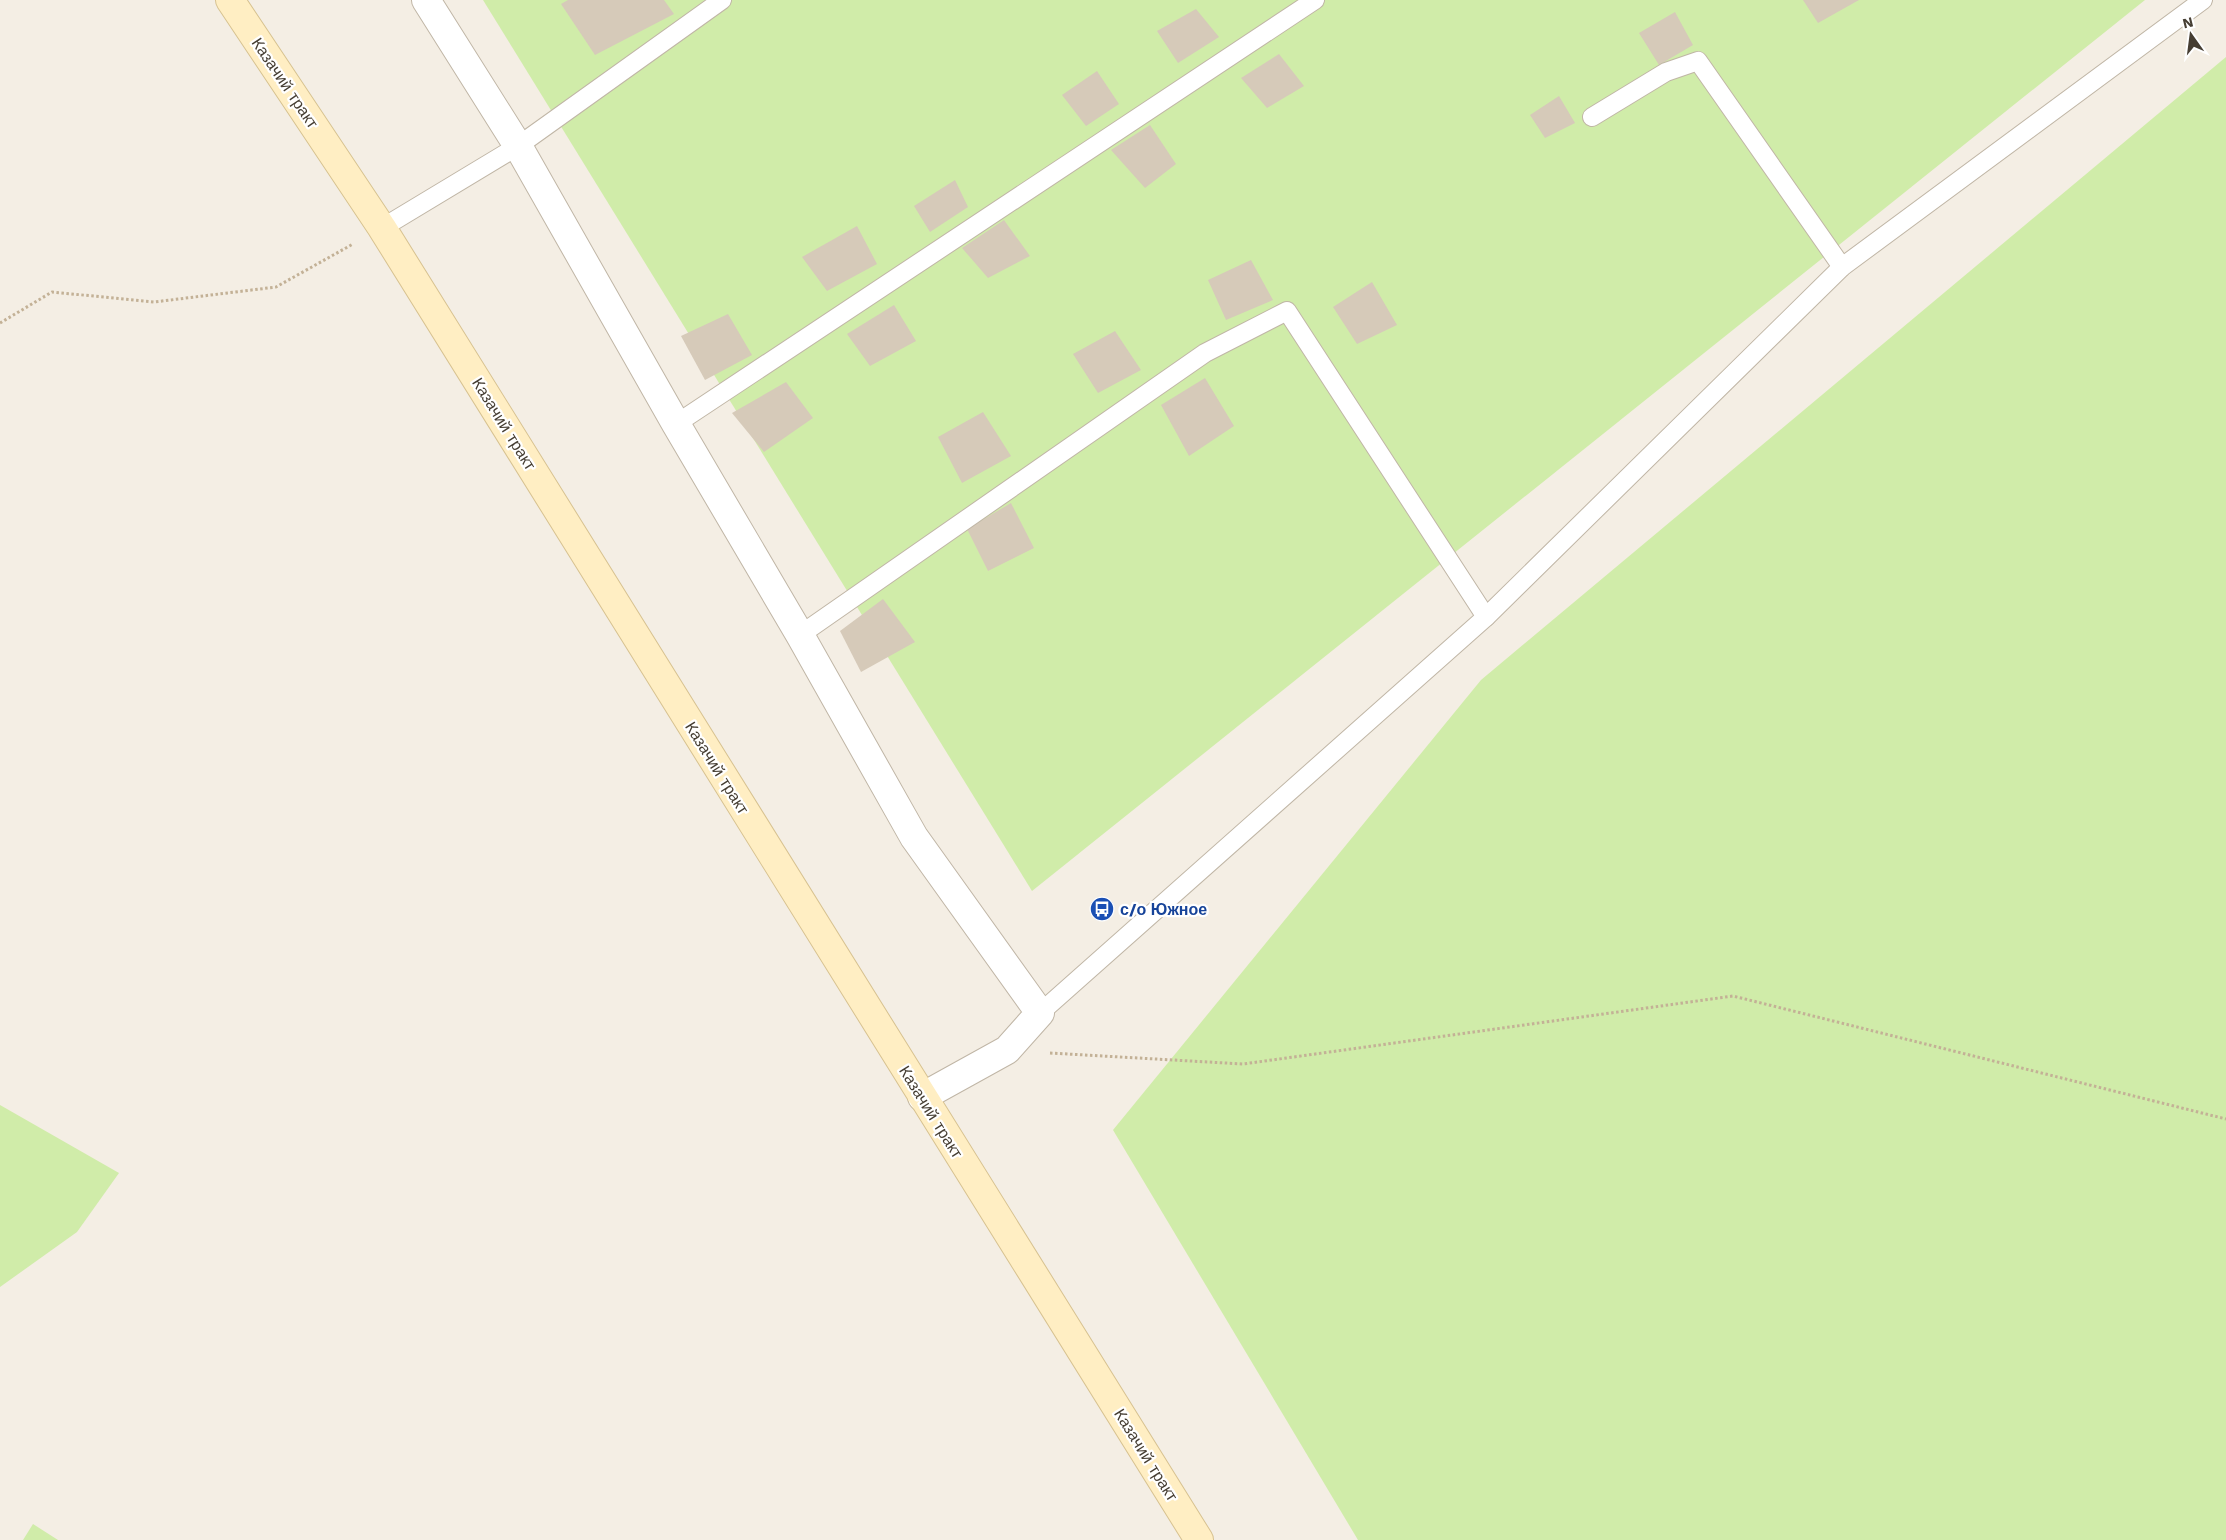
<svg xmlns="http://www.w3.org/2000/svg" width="2226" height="1540" viewBox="0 0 2226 1540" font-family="'Work Sans',sans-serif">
	<rect width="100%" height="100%" fill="#f4eee4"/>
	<g fill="#d0eca9">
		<polygon points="483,0 2145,0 1032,891"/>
		<polygon points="2226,57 2226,1540 1358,1540 1113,1130 1481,680"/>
		<polygon points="0,1105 119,1173 77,1232 0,1287"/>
		<polygon points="33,1524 58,1540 23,1540"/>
	</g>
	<g fill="#d6cab9">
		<polygon points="568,0 664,0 674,14 595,55 561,4"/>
		<polygon points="1803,0 1859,0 1818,23"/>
		<polygon points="1196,9 1219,37 1178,63 1157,31"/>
		<polygon points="1675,12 1693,45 1659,65 1639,33"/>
		<polygon points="1279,54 1304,86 1267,108 1241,78"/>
		<polygon points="1097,71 1119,104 1086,126 1062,95"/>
		<polygon points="1559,96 1575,123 1545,138 1530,115"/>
		<polygon points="1150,125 1176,164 1145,188 1111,150"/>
		<polygon points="955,180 968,207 930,232 914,206"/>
		<polygon points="1004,220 1030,256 988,278 962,248"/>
		<polygon points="857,226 877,264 827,291 802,257"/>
		<polygon points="1251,260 1273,300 1226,320 1208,280"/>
		<polygon points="1372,282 1397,325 1357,344 1333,307"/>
		<polygon points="894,305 916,341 870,366 847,334"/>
		<polygon points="728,314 752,355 705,380 681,336"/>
		<polygon points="1115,331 1141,370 1098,393 1073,354"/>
		<polygon points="1205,378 1234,426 1189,456 1161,405"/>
		<polygon points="786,382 813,418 764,452 732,413"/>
		<polygon points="983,412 1011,456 962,483 938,437"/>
		<polygon points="1011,503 1034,548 988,571 967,529"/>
		<polygon points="883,599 915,642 861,672 840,631"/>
	</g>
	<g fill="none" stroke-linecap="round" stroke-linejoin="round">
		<g stroke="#c0b6a6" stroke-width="20">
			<g id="lane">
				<polyline points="1592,117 1666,72 1698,61 1842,267"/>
				<polyline points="382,228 518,146 722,0"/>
				<polyline points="676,424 1315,0"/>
				<polyline points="800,635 1205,353 1287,311 1486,617"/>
				<polyline points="1040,1013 1486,617 1842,267 2203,0"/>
			</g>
		</g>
		<g stroke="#c0b6a6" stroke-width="30">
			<polyline id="street" points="426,0 518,146 676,424 800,635 914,837 1040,1013 1007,1050 922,1097"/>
		</g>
		<g stroke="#d7c290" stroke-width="30">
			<polyline id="secondary" points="230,0 382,228 1199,1540"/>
		</g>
		<g stroke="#c3b196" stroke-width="3" stroke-dasharray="2.5 2.5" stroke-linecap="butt">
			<polyline points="0,323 52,292 154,302 276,287 353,244"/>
			<polyline points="1050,1053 1243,1064 1733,996 2226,1119"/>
		</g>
		<use href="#lane" stroke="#fff" stroke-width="18"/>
		<use href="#street" stroke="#fff" stroke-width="28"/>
		<use href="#secondary" stroke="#ffeec3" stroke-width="28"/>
	</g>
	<defs>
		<g id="bus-disc" transform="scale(1.25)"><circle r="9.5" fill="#1a4fb4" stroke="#fff"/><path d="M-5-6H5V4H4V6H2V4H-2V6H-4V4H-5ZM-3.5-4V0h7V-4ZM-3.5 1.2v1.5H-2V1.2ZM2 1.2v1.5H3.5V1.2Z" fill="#fff"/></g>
	</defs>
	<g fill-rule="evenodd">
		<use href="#bus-disc" x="1102" y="909"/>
	</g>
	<g text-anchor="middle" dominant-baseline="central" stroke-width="4.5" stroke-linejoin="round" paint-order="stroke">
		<g font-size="16" fill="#463e33" stroke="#fff">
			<text transform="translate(285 83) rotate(56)">Казачий тракт</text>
			<text transform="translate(504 424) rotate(58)">Казачий тракт</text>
			<text transform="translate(717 768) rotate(58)">Казачий тракт</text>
			<text transform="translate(931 1112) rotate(58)">Казачий тракт</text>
			<text transform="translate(1146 1455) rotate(58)">Казачий тракт</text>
		</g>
		<g font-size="16" font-weight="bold" fill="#164399" stroke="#fff" text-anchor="start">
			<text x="1120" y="909">с/о Южное</text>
		</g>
	</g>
	<g transform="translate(2191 35) rotate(346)" stroke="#ffffff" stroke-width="4" paint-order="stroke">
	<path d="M0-4L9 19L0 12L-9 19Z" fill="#463e33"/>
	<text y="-8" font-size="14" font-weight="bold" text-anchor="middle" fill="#463e33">N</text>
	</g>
</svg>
